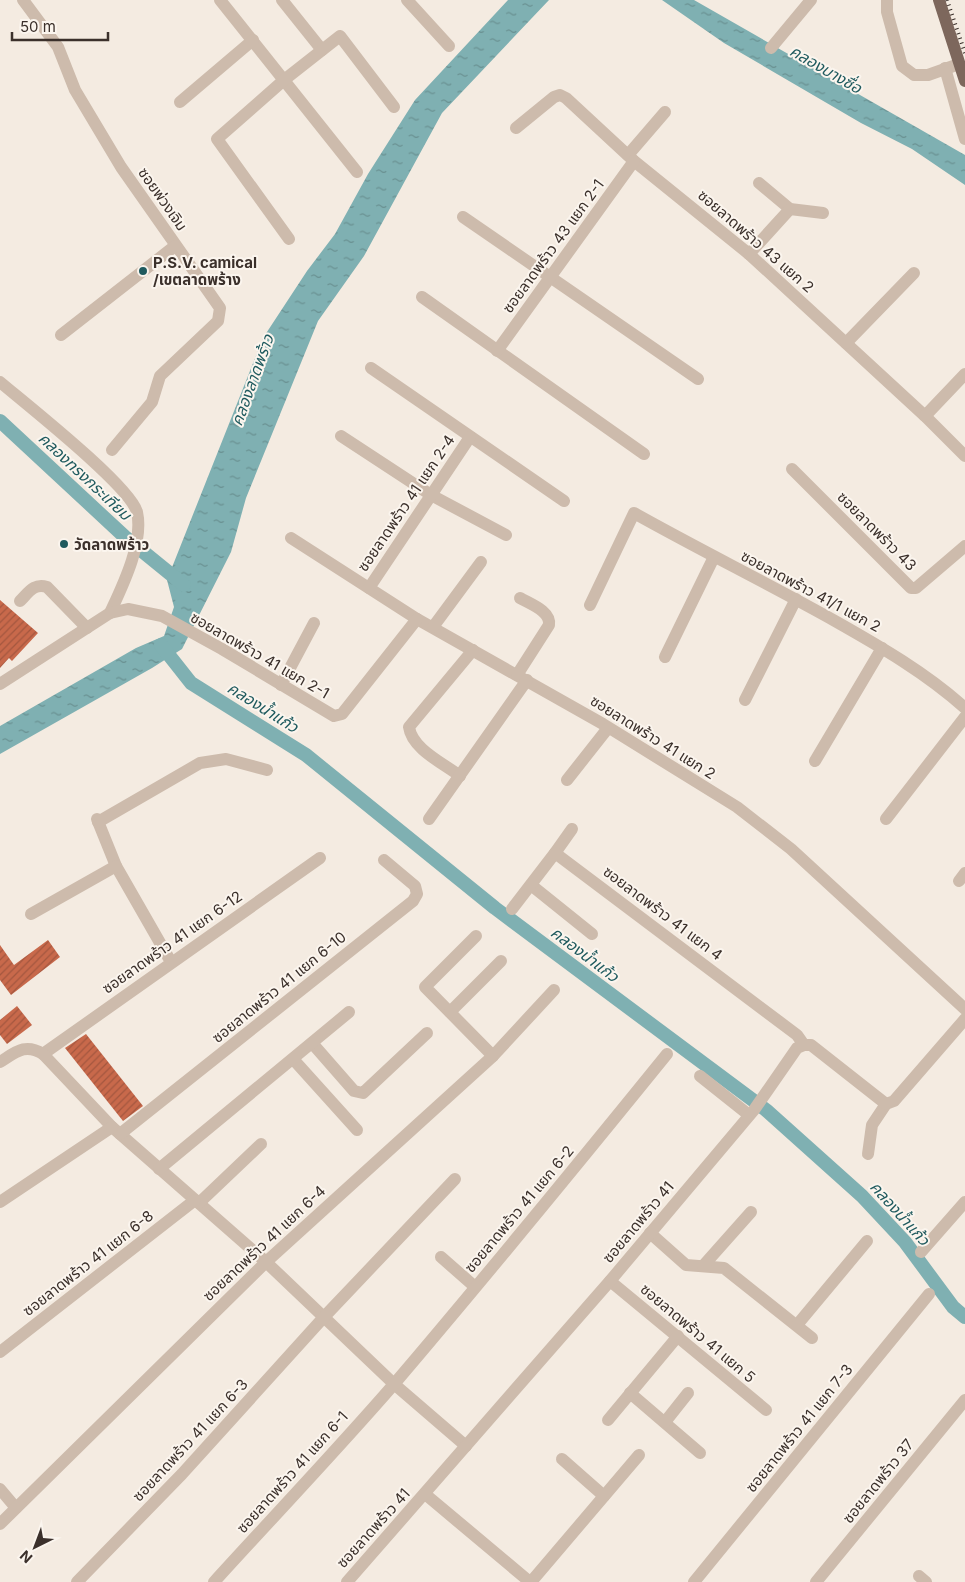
<svg xmlns="http://www.w3.org/2000/svg" width="965" height="1582" viewBox="0 0 965 1582" font-family="Inter,'Noto Sans Thai',sans-serif">
	<defs>
		<pattern id="water-ripples" width="26" height="14" patternUnits="userSpaceOnUse" patternTransform="scale(1.25)"><rect width="26" height="14" fill="#7fb0b2"/><path d="M2 4q2-2 4 0t4 0M15 11q2-2 4 0t4 0" fill="none" stroke="#699091"/></pattern>
		<pattern id="building-hatch" width="6" height="6" patternUnits="userSpaceOnUse" patternTransform="scale(1.25)"><rect width="6" height="6" fill="#c8694b"/><path d="M-1 1l2-2M0 6l6-6M5 7l2-2" fill="none" stroke="#a4573f"/></pattern>
	</defs>
	<rect width="100%" height="100%" fill="#f4ebe1"/>
	<g fill="url(#water-ripples)">
		<polygon points="508,0 549,0 442,113 364,256 318,321 246,498 231,552 182,649 152,668 0,754 0,726 136,648 164,636 174,607 167,580 263,338 307,271 335,234 368,174 415,100"/>
		<polygon points="662,0 694,0 965,155 965,185 912,149 861,123 724,43"/>
	</g>
	<g fill="none" stroke-linecap="round" stroke-linejoin="round">
		<g stroke="#7fb0b2" stroke-width="14">
			<polyline points="0,421 125,537 184,585"/>
			<polyline points="161,645 191,683 306,755 495,908 766,1110 862,1196 905,1242 953,1307 965,1317"/>
		</g>
	</g>
	<g fill="url(#building-hatch)">
		<polygon points="0,600 38,633 12,661 9,658 0,668"/>
		<polygon points="48,940 60,957 11,995 0,980 0,945 14,965"/>
		<polygon points="17,1006 32,1025 7,1044 0,1035 0,1020"/>
		<polygon points="86,1034 143,1106 123,1121 65,1048"/>
	</g>
	<g fill="none" stroke-linecap="round" stroke-linejoin="round">
		<g stroke="#cdbbac" stroke-width="12">
			<polyline points="23,0 58,47 75,90 121,167 220,308 218,321 160,376 152,402 112,450"/>
			<polyline points="220,0 357,172"/>
			<polyline points="282,0 322,50"/>
			<polyline points="407,0 449,46"/>
			<polyline points="887,0 887,12 902,66 914,75 928,75 959,64"/>
			<polyline points="771,48 811,0"/>
			<polyline points="945,68 965,139"/>
			<polyline points="180,102 253,40"/>
			<polyline points="516,128 554,97 560,95 566,98 634,161 749,254 925,416 965,456"/>
			<polyline points="628,155 665,112"/>
			<polyline points="759,183 790,209 823,213"/>
			<polyline points="463,217 698,379"/>
			<polyline points="289,239 217,139 284,80 340,36 394,107"/>
			<polyline points="749,254 790,209"/>
			<polyline points="422,297 644,454"/>
			<polyline points="61,335 175,246"/>
			<polyline points="846,343 914,273"/>
			<polyline points="497,351 634,161"/>
			<polyline points="371,368 564,501"/>
			<path d="M0 382C26 404 130 486 137 512 144 543 122 587 110 613"/>
			<polyline points="925,416 965,374"/>
			<polyline points="341,436 431,495 506,535"/>
			<polyline points="792,469 911,588 916,588 965,546"/>
			<polyline points="291,538 417,619 603,724 737,807 791,849 965,1009"/>
			<polyline points="369,588 470,437"/>
			<path d="M20 601C29 592 34 583 47 587L87 628"/>
			<path d="M590 605 634 513C700 550 769 584 835 621 881 647 926 673 965 708"/>
			<polyline points="433,627 481,562"/>
			<polyline points="665,657 714,557"/>
			<path d="M517 675 549 625C551 611 530 604 520 598"/>
			<polyline points="0,684 110,613 128,609 162,616 222,649 334,716 342,714 417,619"/>
			<polyline points="281,685 314,623"/>
			<polyline points="745,700 796,599"/>
			<polyline points="815,761 882,648"/>
			<path d="M460 776C443 763 412 749 409 727L473 650"/>
			<polyline points="567,780 608,728"/>
			<polyline points="97,819 116,866 171,962"/>
			<polyline points="429,819 527,680"/>
			<polyline points="886,819 965,717"/>
			<polyline points="98,822 200,763 226,759 267,770"/>
			<polyline points="555,853 572,829"/>
			<polyline points="959,881 965,873"/>
			<polyline points="531,885 592,934"/>
			<polyline points="512,909 555,853 797,1035 804,1045"/>
			<polyline points="31,914 116,866"/>
			<polyline points="476,936 425,987 493,1056"/>
			<polyline points="450,1012 501,961"/>
			<polyline points="312,1043 354,1091 363,1093 427,1033"/>
			<polyline points="43,1054 320,858"/>
			<polyline points="293,1059 357,1130"/>
			<path d="M0 1062C16 1052 25 1043 43 1054L112 1127 266 1262 394 1384 466 1446"/>
			<polyline points="700,1076 749,1115"/>
			<polyline points="120,1134 413,901 417,894 415,886 384,860"/>
			<polyline points="868,1154 872,1125 886,1104"/>
			<polyline points="159,1169 349,1012"/>
			<polyline points="0,1202 112,1127"/>
			<polyline points="199,1203 261,1144"/>
			<polyline points="650,1233 686,1265 724,1268 812,1338"/>
			<polyline points="921,1252 965,1202"/>
			<polyline points="441,1257 474,1286"/>
			<polyline points="703,1266 751,1212"/>
			<polyline points="610,1281 766,1410"/>
			<polyline points="797,1325 867,1241"/>
			<polyline points="0,1352 195,1200"/>
			<polyline points="630,1393 700,1453"/>
			<polyline points="608,1420 678,1336"/>
			<polyline points="665,1422 688,1393"/>
			<polyline points="562,1459 604,1496"/>
			<polyline points="0,1489 16,1508"/>
			<polyline points="425,1494 530,1582"/>
			<polyline points="0,1524 266,1262 493,1056 554,990"/>
			<polyline points="919,1576 926,1582"/>
			<polyline points="77,1582 182,1474 324,1317 455,1179"/>
			<path d="M214 1582C274 1516 336 1451 395 1383 487 1275 577 1165 667 1054"/>
			<polyline points="347,1582 610,1281 754,1110 797,1048 804,1045 811,1045 886,1104 894,1101 965,1019"/>
			<polyline points="531,1582 639,1455"/>
			<polyline points="694,1582 929,1294"/>
			<polyline points="816,1582 965,1400"/>
		</g>
		<polyline stroke="#7d675c" stroke-width="12" points="939,0 965,81"/>
		<polyline stroke="#3b302b" stroke-width="4" stroke-dasharray="1 4" stroke-linecap="butt" points="947,0 965,53"/>
	</g>
	<g fill="#1f5a5e" stroke="#fbf5ee" stroke-width="2">
		<circle cx="143" cy="271" r="5"/>
		<circle cx="64" cy="544" r="5"/>
	</g>
	<g text-anchor="middle" dominant-baseline="central" stroke-width="4" stroke-linejoin="round" paint-order="stroke">
		<g font-size="15" fill="#3b302b" stroke="#fbf5ee">
			<text transform="translate(163 199) rotate(55)">ซอยพ่วงเจิม</text>
			<text transform="translate(756 241) rotate(41)">ซอยลาดพร้าว 43 แยก 2</text>
			<text transform="translate(553 246) rotate(-54)">ซอยลาดพร้าว 43 แยก 2-1</text>
			<text transform="translate(406 503) rotate(-56)">ซอยลาดพร้าว 41 แยก 2-4</text>
			<text transform="translate(877 531) rotate(45)">ซอยลาดพร้าว 43</text>
			<text transform="translate(811 591) rotate(28)">ซอยลาดพร้าว 41/1 แยก 2</text>
			<text transform="translate(260 655) rotate(30)">ซอยลาดพร้าว 41 แยก 2-1</text>
			<text transform="translate(653 737) rotate(32)">ซอยลาดพร้าว 41 แยก 2</text>
			<text transform="translate(663 913) rotate(37)">ซอยลาดพร้าว 41 แยก 4</text>
			<text transform="translate(172 942) rotate(-35)">ซอยลาดพร้าว 41 แยก 6-12</text>
			<text transform="translate(279 987) rotate(-39)">ซอยลาดพร้าว 41 แยก 6-10</text>
			<text transform="translate(519 1209) rotate(-50)">ซอยลาดพร้าว 41 แยก 6-2</text>
			<text transform="translate(638 1222) rotate(-50)">ซอยลาดพร้าว 41</text>
			<text transform="translate(264 1243) rotate(-43)">ซอยลาดพร้าว 41 แยก 6-4</text>
			<text transform="translate(88 1263) rotate(-38)">ซอยลาดพร้าว 41 แยก 6-8</text>
			<text transform="translate(698 1333) rotate(40)">ซอยลาดพร้าว 41 แยก 5</text>
			<text transform="translate(799 1428) rotate(-51)">ซอยลาดพร้าว 41 แยก 7-3</text>
			<text transform="translate(190 1440) rotate(-47)">ซอยลาดพร้าว 41 แยก 6-3</text>
			<text transform="translate(292 1472) rotate(-48)">ซอยลาดพร้าว 41 แยก 6-1</text>
			<text transform="translate(878 1481) rotate(-51)">ซอยลาดพร้าว 37</text>
			<text transform="translate(373 1528) rotate(-48)">ซอยลาดพร้าว 41</text>
		</g>
		<g font-size="15" font-weight="bold" fill="#3b302b" stroke="#fbf5ee" text-anchor="start">
			<text x="153" y="262">P.S.V. camical<tspan x="153" dy="17">/เขตลาดพร้าง</tspan></text>
			<text x="74" y="544">วัดลาดพร้าว</text>
		</g>
		<g font-size="16" font-style="italic" fill="#1f5a5e" stroke="#fbf5ee">
			<text transform="translate(826 69) rotate(30)">คลองบางซื่อ</text>
			<text transform="translate(252 380) rotate(-70)">คลองลาดพร้าว</text>
			<text transform="translate(85 476) rotate(43)">คลองทรงกระเทียม</text>
			<text transform="translate(263 707) rotate(32)">คลองน้ำแก้ว</text>
			<text transform="translate(585 954) rotate(37)">คลองน้ำแก้ว</text>
			<text transform="translate(900 1213) rotate(48)">คลองน้ำแก้ว</text>
		</g>
	</g>
	<g transform="translate(35 1547) rotate(222)" stroke="#fbf5ee" stroke-width="4" paint-order="stroke">
	<path d="M0-4L9 19L0 12L-9 19Z" fill="#3b302b"/>
	<text y="-8" font-size="14" font-weight="bold" text-anchor="middle" fill="#3b302b">N</text>
	</g>
	<path d="M12 32v8h96v-8" fill="none" stroke="#3b302b" stroke-width="2.5"/>
	<text x="20" y="32" font-size="15" fill="#3b302b" stroke="#fbf5ee" stroke-width="4" paint-order="stroke">50 m</text>
</svg>
